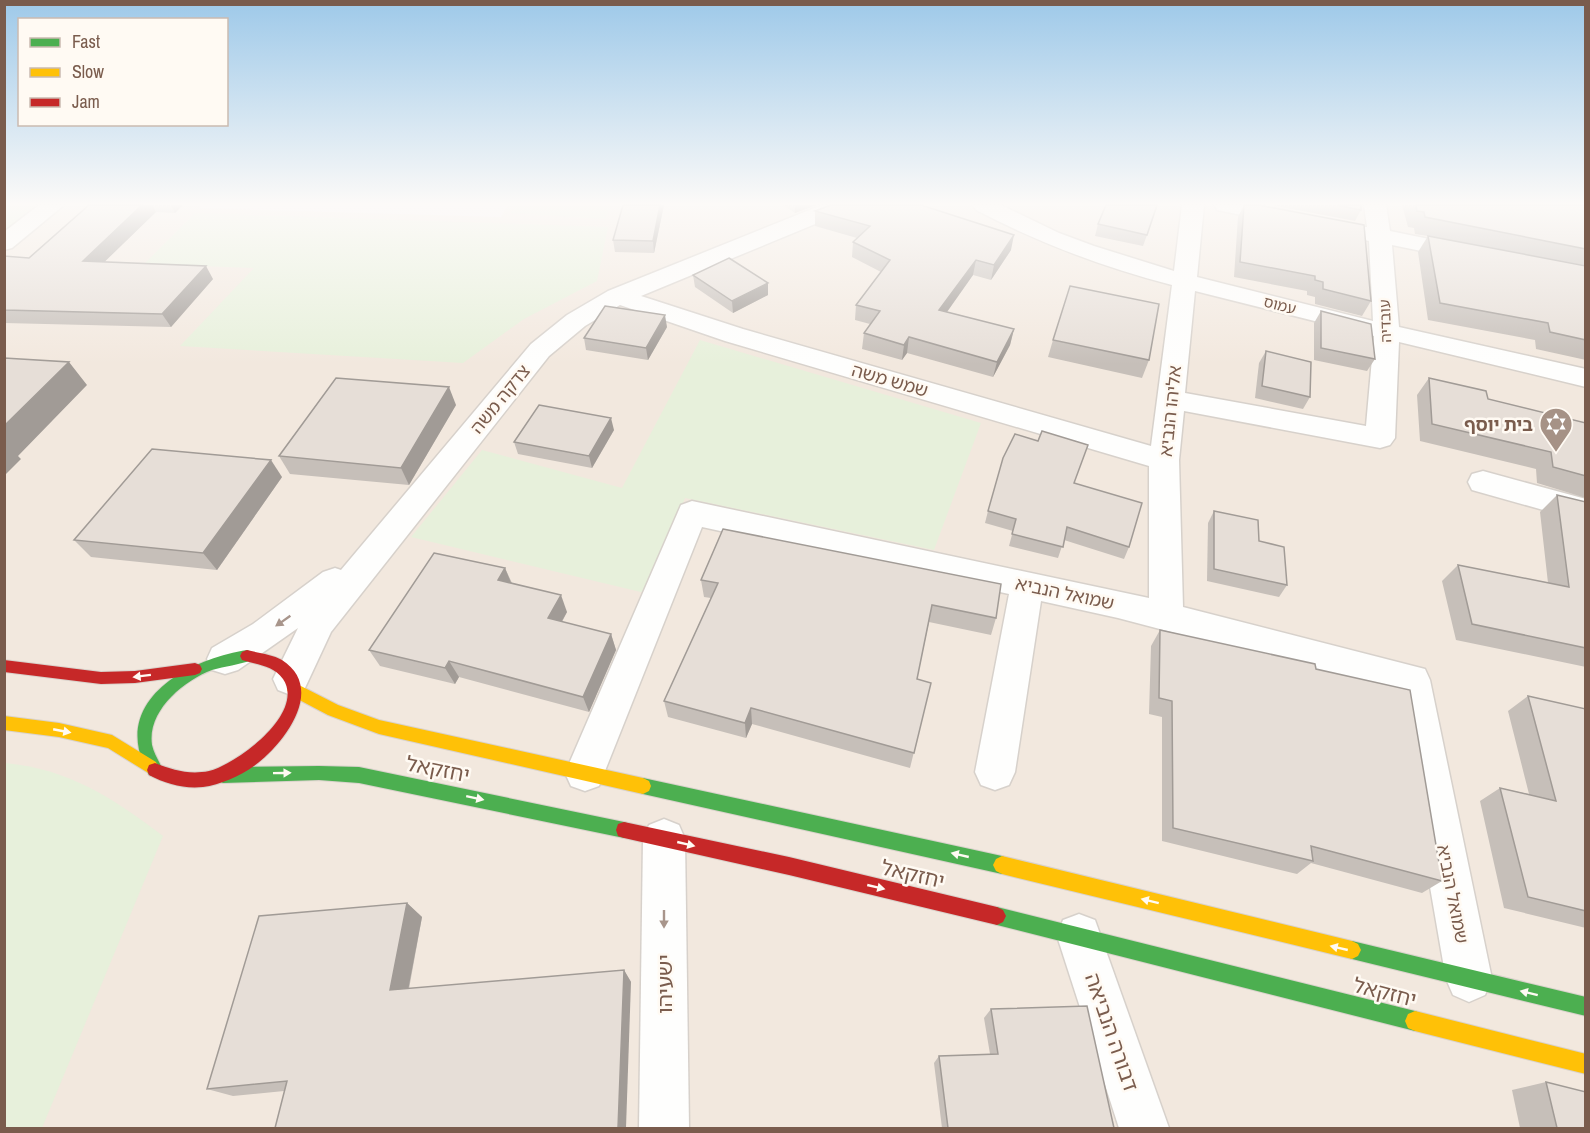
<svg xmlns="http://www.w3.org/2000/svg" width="1590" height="1133" viewBox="0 0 1590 1133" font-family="'Archivo Narrow','Noto Sans Hebrew',sans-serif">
	<rect width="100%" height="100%" fill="#f9f5f0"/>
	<rect fill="#f2e8de" x="5" y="205" width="1580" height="923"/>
	<polygon fill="#f6eef6" points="202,205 508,205 501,217 199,208"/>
	<g fill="#e7f0db">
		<polygon points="5,205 38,205 5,231"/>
		<polygon points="517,205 611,205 605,219 510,213"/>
		<polygon points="195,213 608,227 597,281 524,319 463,363 180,346 254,268 144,264"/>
		<polygon points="700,340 981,423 934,550 685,498 645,593 411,537 482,450 622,488"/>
		<path d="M5 763C69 769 113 798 163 836L42 1128H5Z"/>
	</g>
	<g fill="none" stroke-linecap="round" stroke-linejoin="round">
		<g stroke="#d7d1cb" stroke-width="3">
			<g id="street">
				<polygon points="39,205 64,205 12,248 4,250 4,232"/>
				<path d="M822 205H852L849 210 641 296 743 329 1151 446 1172 285C1103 267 1039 243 976 210L973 205H1001L1059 233 1094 246 1174 271 1182 205H1204L1197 277 1373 321 1369 241 1351 237 1348 232 1351 227H1367L1364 205H1386L1390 231 1473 248 1477 253 1473 258 1465 260 1392 245 1399 327 1586 369V387L1399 342 1395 438 1390 445 1380 448 1184 411 1179 460 1183 607 1425 669 1430 680 1492 979 1485 995 1469 1002 1453 995 1446 979 1396 691 1118 618 1041 601 1015 772 1009 785 995 790 981 785 975 772 1009 594 702 527 599 786 585 791 571 786 565 773 681 505 692 501 1149 598V466L725 341 620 305 585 326 549 356 331 632 304 690 291 695 278 690 273 679 298 628 238 670 225 674 212 670 207 659 212 648 253 624 323 572 335 568 341 570 531 344 567 315 608 291ZM1195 291 1374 336 1366 426 1185 393Z"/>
				<polygon points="1214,205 1258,205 1293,212 1296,217 1293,222 1285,224 1217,210"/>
				<polygon points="1483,471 1586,499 1586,522 1472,490 1468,482 1472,474"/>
				<polygon points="664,819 679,825 685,839 689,1128 639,1128 643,839 649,825"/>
				<polygon points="1079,914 1095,920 1169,1128 1119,1128 1057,936 1063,920"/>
			</g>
		</g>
		<g stroke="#d9d2cb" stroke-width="2">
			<g id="fast">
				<path d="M247 650 252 652 254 656 252 660C239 665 225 666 212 670 183 681 147 711 152 745 154 754 159 761 163 770L161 775 155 777 149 775C108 703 185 660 247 650Z"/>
				<polygon points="319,766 359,767 624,822 630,824 632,830 630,836 624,838 359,783 319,780 223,783 217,780 215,775 217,770 223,767"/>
				<polygon points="643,778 1002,856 1008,859 1011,865 1008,871 1002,874 643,794 637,791 635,786 637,781"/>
				<polygon points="997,907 1415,1011 1422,1014 1425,1021 1422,1028 1415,1031 997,925 991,922 988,916 991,910"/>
				<polygon points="1352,941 1586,997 1586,1016 1352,959 1346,956 1343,950 1346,944"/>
			</g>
		</g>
		<g stroke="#d9d2cb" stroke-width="2">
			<g id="slow">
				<polygon points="295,683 338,705 379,720 643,778 649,781 651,786 649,791 643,794 379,734 328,715 290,695 287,690 290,685"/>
				<polygon points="4,716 59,723 112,735 156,762 158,767 156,772 150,774 108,748 59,737 4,730"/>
				<polygon points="1002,856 1352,941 1358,944 1361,950 1358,956 1352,959 1002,874 996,871 993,865 996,859"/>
				<polygon points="1415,1011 1586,1054 1586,1074 1415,1031 1408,1028 1405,1021 1408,1014"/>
			</g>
		</g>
		<g stroke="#d9d2cb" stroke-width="2">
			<g id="jam">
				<path d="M247 650C258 653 272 654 282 660 327 689 283 745 254 766 240 776 220 785 203 787 184 789 166 784 149 775L147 770 149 765 155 763C173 770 189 775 209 771 237 764 306 713 283 679 273 665 257 665 242 660L240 656 242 652Z"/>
				<polygon points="4,660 101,672 135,671 195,663 200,665 202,669 200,673 195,675 135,683 101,684 4,672"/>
				<polygon points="624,822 789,857 997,907 1003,910 1006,916 1003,922 997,925 789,875 624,838 618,836 616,830 618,824"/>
			</g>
		</g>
		<use href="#street" fill="#fefefd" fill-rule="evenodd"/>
		<use href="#fast" fill="#4caf50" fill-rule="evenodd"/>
		<use href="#slow" fill="#ffc107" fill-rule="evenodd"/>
		<use href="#jam" fill="#c62828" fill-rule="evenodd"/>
	</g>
	<g fill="#c6bfb9">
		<polygon points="89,205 183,205 175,213 156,212 104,262 213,279 171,327 4,323 4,256 29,258"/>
		<polygon points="623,205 664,205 654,253 615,252 613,240"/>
		<polygon points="783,205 816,205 795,213"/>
		<polygon points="1158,205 1143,246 1095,236 1098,224"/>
		<polygon points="1244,205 1258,205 1371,301 1362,316 1315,304 1315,297 1307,295 1307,291 1234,277 1238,217"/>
		<polygon points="1271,205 1361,205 1361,210 1355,221"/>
		<polygon points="1402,205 1586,205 1586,360 1536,349 1535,340 1428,320 1418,252 1428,236 1415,234 1414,228 1408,227"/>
		<polygon points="815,211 1011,250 991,280 973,275 947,312 1014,329 1010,345 993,377 907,353 902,360 862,349 864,333 870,324 855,320 856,305 881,272 852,257 853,242 857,238 815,226"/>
		<polygon points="693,275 768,295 733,313 695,287"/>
		<polygon points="1321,311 1375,359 1367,371 1314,360 1314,323"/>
		<polygon points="667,327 648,360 586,350 584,338"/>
		<polygon points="1053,340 1149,360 1142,378 1048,357"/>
		<polygon points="1266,351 1310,397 1303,409 1255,398 1259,363"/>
		<polygon points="1429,378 1488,399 1586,423 1586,498 1537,483 1536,469 1420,441 1417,395"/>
		<polygon points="456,405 409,485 290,474 279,456"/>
		<polygon points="614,430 592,468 518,454 514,442"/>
		<polygon points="282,477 217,570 91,557 74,540"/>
		<polygon points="1074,483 1129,547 1124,559 1064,540 1058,558 1009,546 1013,531 985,523 988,511"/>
		<polygon points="1557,495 1586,502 1586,667 1456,640 1442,581 1458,565 1548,583 1540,512"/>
		<polygon points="1214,511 1287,585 1279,597 1207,581 1208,523"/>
		<polygon points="723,529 996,618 991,635 929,622 917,679 931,683 910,768 752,724 746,738 668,717 664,701 711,598 704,597 701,580"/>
		<polygon points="505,568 512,583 567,612 562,622 611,634 616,650 589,712 459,677 455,684 380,666 369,650"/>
		<polygon points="1160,630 1316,669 1442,881 1422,893 1311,863 1297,874 1162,841 1162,717 1149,714 1151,646"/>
		<polygon points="1528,696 1586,709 1586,928 1504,908 1480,801 1500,788 1529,794 1508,711"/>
		<polygon points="407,903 422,917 409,989 624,970 631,982 284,1091 233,1096 207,1089"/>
		<polygon points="991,1009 1114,1128 942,1128 934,1063 939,1056 990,1054 984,1018"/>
		<polygon points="1546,1082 1586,1128 1520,1128 1512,1090"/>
	</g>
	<g fill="#a19b96">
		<polygon points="142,205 152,205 156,212 92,274 83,261"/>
		<polygon points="171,205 183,205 175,213"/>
		<polygon points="660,205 664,205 654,253 653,241"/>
		<polygon points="795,205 816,205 795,213"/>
		<polygon points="1014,235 1011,250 991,280 994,265"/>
		<polygon points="976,260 973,275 937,326 939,310"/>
		<polygon points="206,266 213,279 171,327 162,314"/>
		<polygon points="768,283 768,295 733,313 732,301"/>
		<polygon points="665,315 667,327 648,360 646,348"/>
		<polygon points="1014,329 1010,345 993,377 997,362"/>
		<polygon points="909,337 907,353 902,360 904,345"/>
		<polygon points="69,362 87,385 18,456 21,459 4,476 4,426"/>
		<polygon points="449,387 456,405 409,485 401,468"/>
		<polygon points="611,418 614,430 592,468 589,456"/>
		<polygon points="271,460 282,477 217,570 203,553"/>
		<polygon points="505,568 512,585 498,580"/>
		<polygon points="561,595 567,612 554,635 548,618"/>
		<polygon points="611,634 616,650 589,712 583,697"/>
		<polygon points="449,661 459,677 455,684 445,668"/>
		<polygon points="751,708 752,724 746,738 745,723"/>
		<polygon points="407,903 422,917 406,1001 390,990"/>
		<polygon points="624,970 631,982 626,1128 618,1128"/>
	</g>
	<g fill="#e6ded7" stroke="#a19b96" stroke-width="1.5">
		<polygon points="89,205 142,205 83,261 206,266 162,314 4,310 4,256 29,258"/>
		<polygon points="623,205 660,205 653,241 613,240"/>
		<polygon points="831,205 921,205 1014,235 994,265 976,260 939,310 1014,329 997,362 909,337 904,345 864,333 880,311 856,305 890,260 853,242 870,226 815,211"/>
		<polygon points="1106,205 1157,205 1147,235 1098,224"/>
		<polygon points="1244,205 1258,205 1364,225 1371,301 1323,289 1323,282 1315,280 1315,276 1240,262"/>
		<polygon points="1337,205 1361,205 1361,210"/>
		<polygon points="1416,205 1586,205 1586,249 1425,217 1424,212 1417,211"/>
		<polygon points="1428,236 1586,266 1586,340 1550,332 1548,323 1440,303"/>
		<polygon points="729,258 768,283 732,301 693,275"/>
		<polygon points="1070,286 1159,304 1149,360 1053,340"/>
		<polygon points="605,306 665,315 646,348 584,338"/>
		<polygon points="1321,311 1371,324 1375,359 1321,348"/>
		<polygon points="1266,351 1311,362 1310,397 1262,386"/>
		<polygon points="4,358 69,362 4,426"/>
		<polygon points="336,378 449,387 401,468 279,456"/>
		<polygon points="1429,378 1486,391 1488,399 1586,423 1586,476 1553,467 1551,452 1432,424"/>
		<polygon points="539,405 611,418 589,456 514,442"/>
		<polygon points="1042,431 1088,445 1074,483 1142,503 1129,547 1067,527 1063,547 1012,534 1016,519 988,511 1003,458 1015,434 1038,441"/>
		<polygon points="152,449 271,460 203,553 74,540"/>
		<polygon points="1557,495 1586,502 1586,648 1472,624 1458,565 1569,587"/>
		<polygon points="1214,511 1258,520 1259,541 1284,547 1287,585 1214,569"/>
		<polygon points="723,529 1001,584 996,618 932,605 917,679 931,683 914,753 751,708 745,723 664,701 718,583 701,580"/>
		<polygon points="434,553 505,568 498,580 561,595 548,618 611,634 583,697 449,661 445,668 369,650"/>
		<polygon points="1160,630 1315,664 1316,669 1410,690 1442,881 1311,846 1313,861 1173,828 1172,701 1159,698"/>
		<polygon points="1528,696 1586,709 1586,911 1528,897 1500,788 1556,801"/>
		<polygon points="407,903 390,990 624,970 618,1128 275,1128 287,1081 207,1089 259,916"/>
		<polygon points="1087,1006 1114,1128 948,1128 939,1056 998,1054 991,1009"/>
		<polygon points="1546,1082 1586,1092 1586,1128 1557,1128"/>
	</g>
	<defs><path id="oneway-solid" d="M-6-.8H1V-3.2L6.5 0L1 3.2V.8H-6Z" transform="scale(1.5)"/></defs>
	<g fill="#a8958b">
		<use href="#oneway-solid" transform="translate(283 621) rotate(145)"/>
		<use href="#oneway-solid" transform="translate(664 919) rotate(90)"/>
	</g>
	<g fill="#fffaf3">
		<use href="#oneway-solid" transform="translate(142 676) rotate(173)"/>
		<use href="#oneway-solid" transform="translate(62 731) rotate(11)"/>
		<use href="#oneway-solid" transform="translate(282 773) rotate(-1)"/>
		<use href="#oneway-solid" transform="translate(475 798) rotate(12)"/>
		<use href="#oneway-solid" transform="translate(686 844) rotate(13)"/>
		<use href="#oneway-solid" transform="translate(960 855) rotate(-167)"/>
		<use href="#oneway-solid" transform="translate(876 887) rotate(13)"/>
		<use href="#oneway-solid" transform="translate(1150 901) rotate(-166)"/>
		<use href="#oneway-solid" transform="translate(1339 948) rotate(-167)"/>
		<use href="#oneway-solid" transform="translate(1529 993) rotate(-166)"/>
	</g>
	<linearGradient id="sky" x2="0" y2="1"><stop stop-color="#9ec9e9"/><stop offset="0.56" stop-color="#fcfaf8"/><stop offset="1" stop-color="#fcfaf8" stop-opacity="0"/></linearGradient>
	<rect width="1590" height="364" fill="url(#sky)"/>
	<defs>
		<g id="synagogue-pin" transform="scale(1.725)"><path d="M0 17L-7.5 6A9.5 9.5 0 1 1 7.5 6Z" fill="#a69286" stroke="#fffaf3"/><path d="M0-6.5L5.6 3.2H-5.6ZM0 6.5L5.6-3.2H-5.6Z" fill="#fff"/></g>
	</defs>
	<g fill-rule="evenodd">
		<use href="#synagogue-pin" x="1556" y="424"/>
	</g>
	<g text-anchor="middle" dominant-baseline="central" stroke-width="5" stroke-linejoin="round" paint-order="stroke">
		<g font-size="15" fill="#7a5c4d" stroke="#fffaf3">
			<text transform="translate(1280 305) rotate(14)">עמוס</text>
			<text transform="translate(1385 321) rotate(-92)">עובדיה</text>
		</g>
		<g font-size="18" fill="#7a5c4d" stroke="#fffaf3">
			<text transform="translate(890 380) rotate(16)">שמש משה</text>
			<text transform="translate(500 399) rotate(-51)">צדקה משה</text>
			<text transform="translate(1170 411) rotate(-84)">אליהו הנביא</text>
			<text transform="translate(1065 593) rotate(12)">שמואל הנביא</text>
			<text transform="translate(1453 894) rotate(79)">שמואל הנביא</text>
		</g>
		<g font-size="18" font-weight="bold" fill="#7a5c4d" stroke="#fffaf3" text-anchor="end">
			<text x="1533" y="424">בית יוסף</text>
		</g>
		<g font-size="21" fill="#7a5c4d" stroke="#fffaf3">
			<text transform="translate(438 769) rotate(11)">יחזקאל</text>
			<text transform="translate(913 874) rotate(13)">יחזקאל</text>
			<text transform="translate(664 984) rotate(-90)">ישעיהו</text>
			<text transform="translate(1385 992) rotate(14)">יחזקאל</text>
			<text transform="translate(1112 1032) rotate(71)">דבורה הנביאה</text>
		</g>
	</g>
	<rect width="1590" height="1133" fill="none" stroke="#7a5c4d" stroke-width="12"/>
	<rect x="18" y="18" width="210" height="108" fill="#fffaf3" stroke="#cabbb1" stroke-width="1.5"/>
	<rect x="30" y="38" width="30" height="9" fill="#4caf50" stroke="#cabbb1" stroke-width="1.5"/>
	<text x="72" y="48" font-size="18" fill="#7a5c4d">Fast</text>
	<rect x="30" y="68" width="30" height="9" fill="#ffc107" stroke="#cabbb1" stroke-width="1.5"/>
	<text x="72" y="78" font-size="18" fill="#7a5c4d">Slow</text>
	<rect x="30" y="98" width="30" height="9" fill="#c62828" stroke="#cabbb1" stroke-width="1.5"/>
	<text x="72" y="108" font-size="18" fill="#7a5c4d">Jam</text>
</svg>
